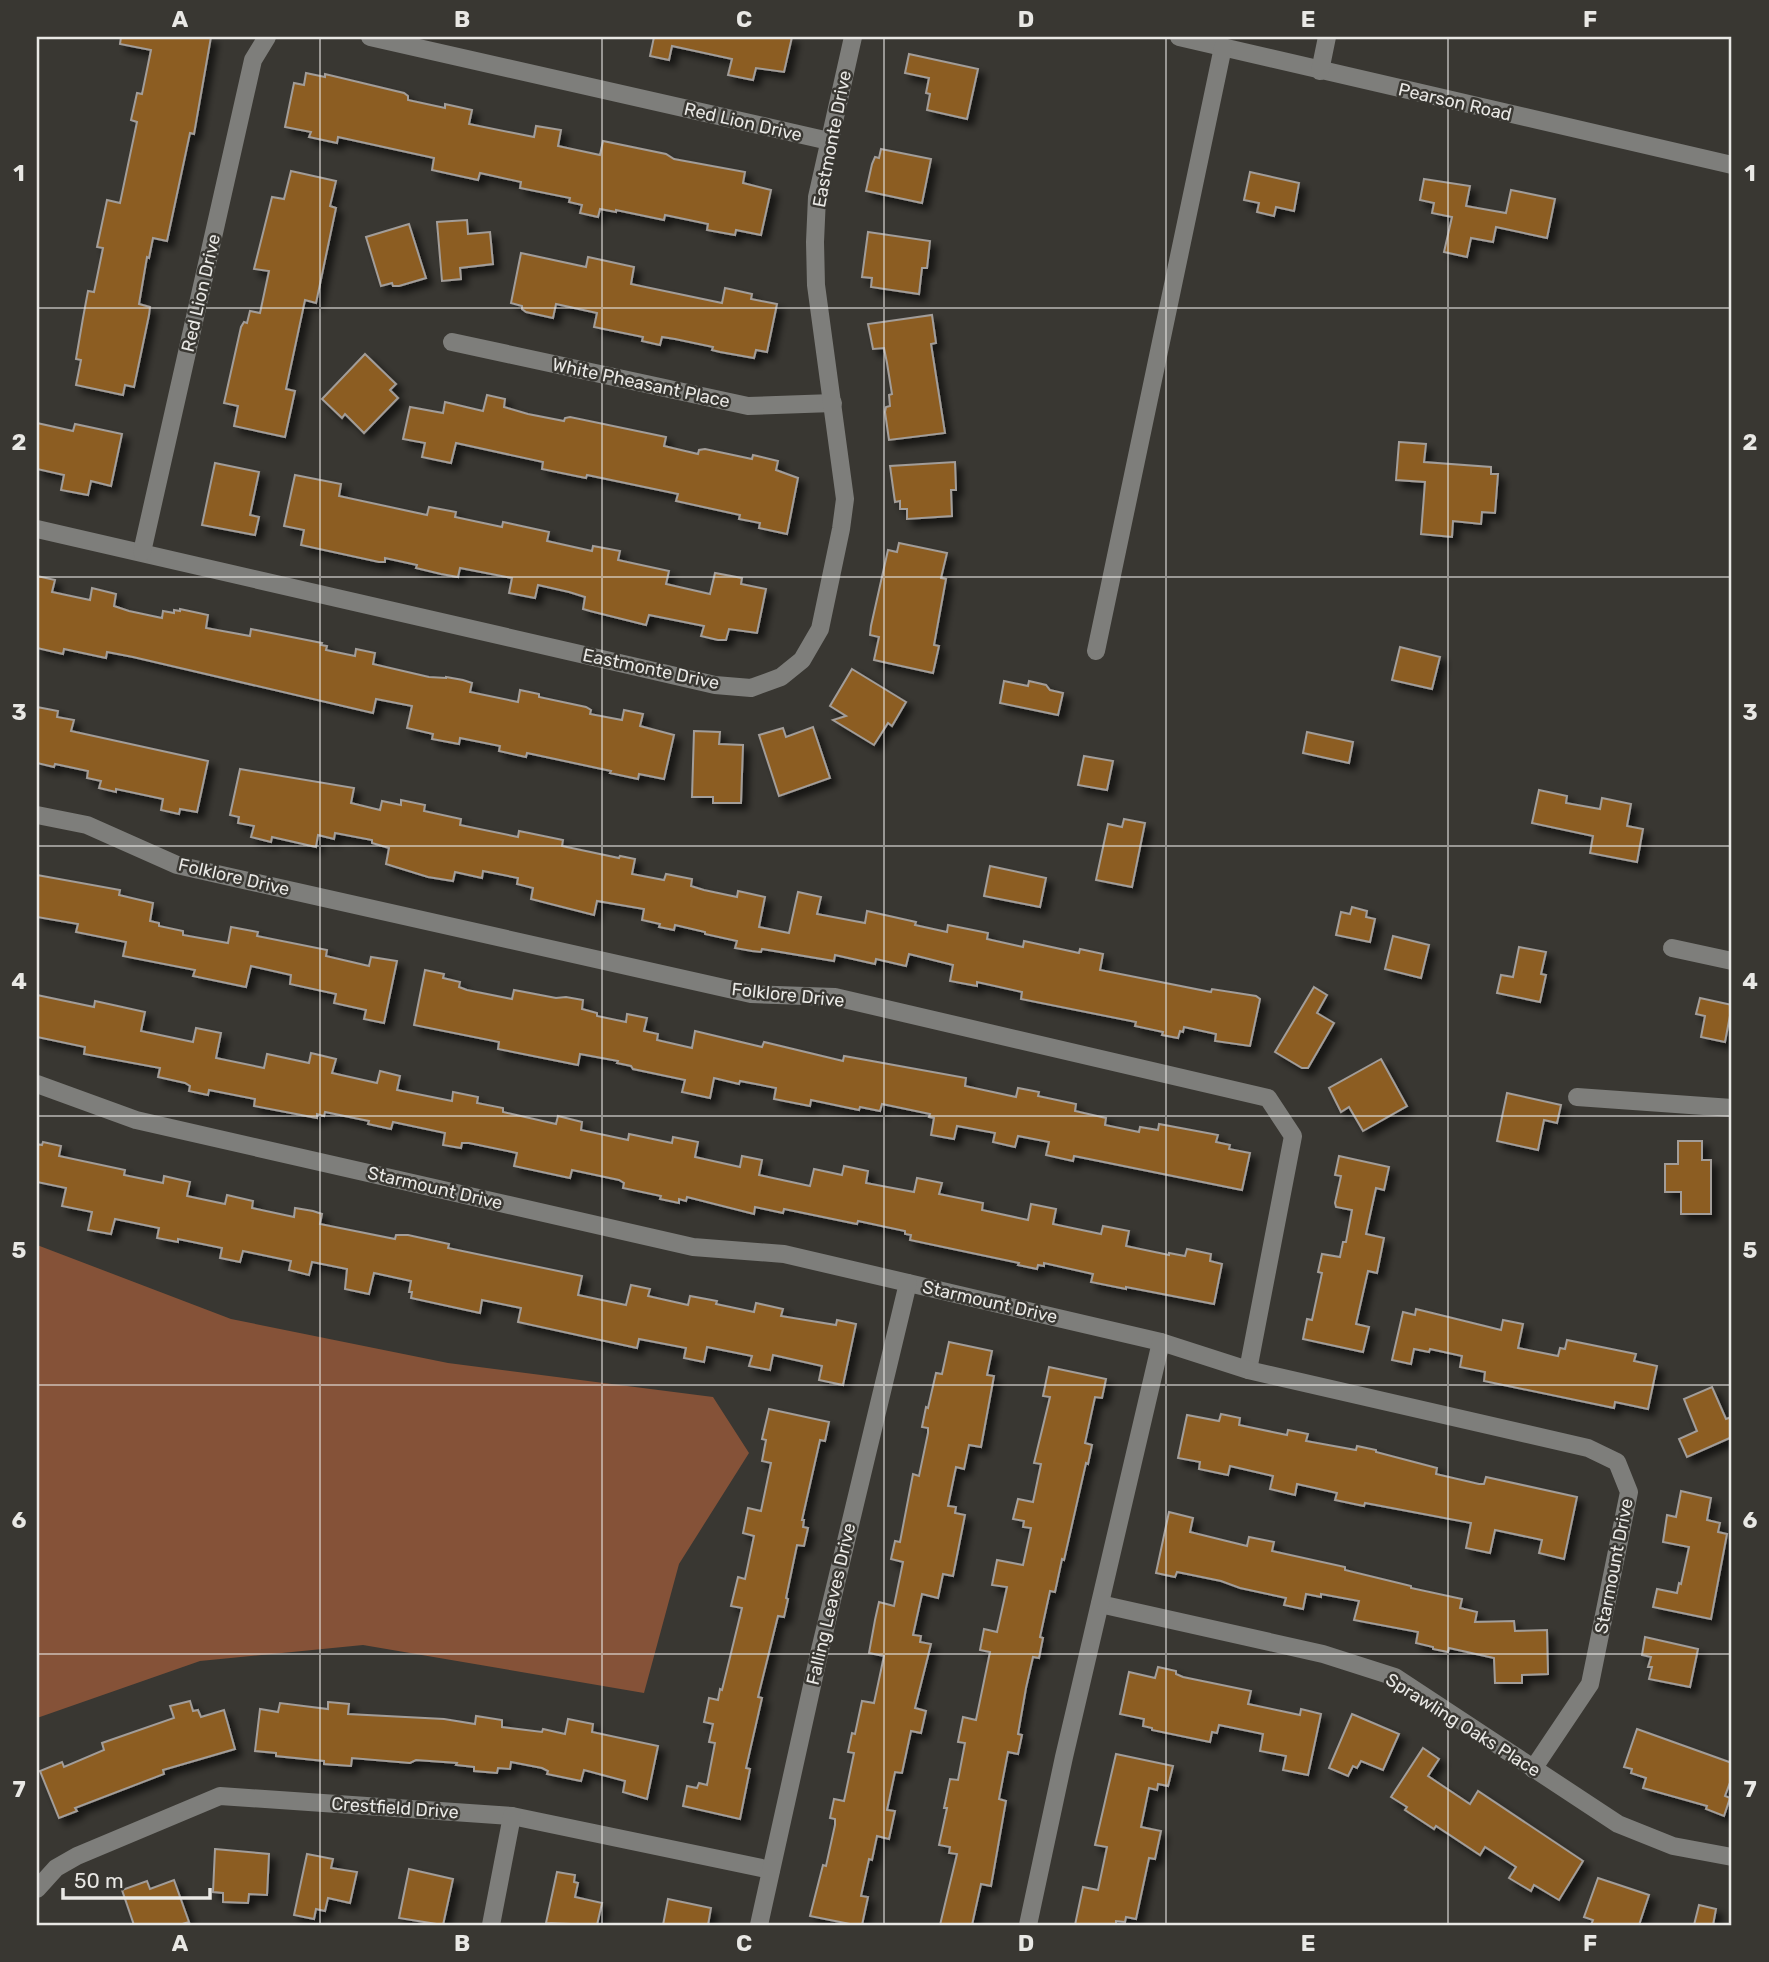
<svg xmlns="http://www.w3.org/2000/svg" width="1769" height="1962" viewBox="0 0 1769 1962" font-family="Rubik,sans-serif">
	<defs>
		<filter id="shadow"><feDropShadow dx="6" dy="6" stdDeviation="3.5" flood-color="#0009"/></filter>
	</defs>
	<rect width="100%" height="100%" fill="#393732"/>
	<polygon fill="#855238" points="37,1245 231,1319 448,1363 713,1397 749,1453 679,1564 644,1693 363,1645 200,1661 37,1718"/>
	<g fill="#8c5d22" stroke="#a29d99" stroke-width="2" filter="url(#shadow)">
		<polygon points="121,37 211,37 194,134 190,133 167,241 153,238 149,258 147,257 139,304 150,307 149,315 134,387 125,385 123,395 76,385 81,360 76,359 83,318 88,291 94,292 103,248 97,247 107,200 120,203 137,122 131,120 137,93 142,94 151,50 120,44"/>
		<polygon points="654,37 792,37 784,72 756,68 753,80 728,75 732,59 672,46 669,60 650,56"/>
		<polygon points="909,54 978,69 967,119 927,110 930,94 926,93 929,78 905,73"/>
		<polygon points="306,73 325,77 325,74 404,93 408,96 408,100 445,108 445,104 472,110 469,124 534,137 536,126 561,130 558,146 600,155 603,141 666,154 674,159 745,172 743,183 771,190 761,235 736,230 735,235 707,230 708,224 665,215 664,220 616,210 616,212 600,209 598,217 580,213 582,205 569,202 570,198 520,188 521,182 480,173 478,180 432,170 434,158 338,137 337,143 309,137 311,132 285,127 294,83 304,85"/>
		<polygon points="881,149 931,159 922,203 866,191 872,164 875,157 879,158"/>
		<polygon points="291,171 336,181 330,206 336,208 316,303 305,300 286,389 295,391 285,437 234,426 238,406 224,403 241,327 244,322 247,323 250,311 260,313 269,271 254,269 272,197 284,199"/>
		<polygon points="1250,172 1299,183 1294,211 1276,207 1274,216 1257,212 1259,203 1244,200"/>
		<polygon points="1424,179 1470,186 1466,206 1506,213 1511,190 1555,199 1547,238 1496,227 1493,242 1471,238 1467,257 1444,252 1452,217 1432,213 1434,203 1420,200"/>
		<polygon points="467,220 468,234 490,232 493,264 460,268 461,279 442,281 437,222"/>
		<polygon points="409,224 426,278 399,286 393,286 392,283 381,286 366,237"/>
		<polygon points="868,232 930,241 927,268 922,268 919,294 871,287 872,278 862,277"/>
		<polygon points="521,253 586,267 588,257 634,267 631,284 722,303 725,288 752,294 751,299 777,304 767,352 756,350 754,358 720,352 712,350 713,347 675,339 662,337 660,345 642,341 643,337 594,327 597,313 556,304 553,318 526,312 522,309 522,306 511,303"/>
		<polygon points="932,315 936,343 931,344 945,433 889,440 885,412 886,407 890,406 889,395 892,394 887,363 884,348 873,349 868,324"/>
		<polygon points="365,354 396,384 390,390 398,398 364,433 345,414 342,418 322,399"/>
		<polygon points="487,395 505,399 504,407 528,414 564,421 565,418 570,417 666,437 664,446 698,454 699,450 705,449 752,459 753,455 778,461 776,470 798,478 787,534 759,528 760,523 739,519 740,515 676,501 678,494 587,475 586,478 542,469 543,462 456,443 451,463 422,457 425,443 403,439 410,407 443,413 445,402 483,411"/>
		<polygon points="37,423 73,431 75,424 122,434 111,486 91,481 88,495 61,490 64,475 37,469"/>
		<polygon points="1399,442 1426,444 1424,462 1491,467 1491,474 1498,474 1495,513 1482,512 1481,524 1453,521 1452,537 1421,534 1425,482 1396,480"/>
		<polygon points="955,462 956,490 951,490 952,516 907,519 907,509 900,509 900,501 895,502 890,466"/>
		<polygon points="215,463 259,472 250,515 259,517 255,535 202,525"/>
		<polygon points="295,475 341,484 339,496 427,515 429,507 456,512 455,517 502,527 503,522 549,532 547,541 592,551 593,546 620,551 618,560 669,571 666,584 710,594 715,573 742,578 741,584 766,589 757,633 729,629 726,640 718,640 701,636 704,626 649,615 646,625 590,611 583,609 585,597 569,592 538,585 535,598 509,593 512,578 460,568 458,577 441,574 416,568 417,565 385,558 385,562 379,562 301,545 304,530 284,526"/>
		<polygon points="899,543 947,553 941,578 946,579 934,645 939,646 933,673 874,660 879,637 870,635 871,626 888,550 897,552"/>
		<polygon points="37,576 55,580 52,592 90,600 92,588 116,594 114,606 129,611 162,618 163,611 174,613 174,610 180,611 180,609 208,615 206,628 250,636 251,629 322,643 321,645 327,646 326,650 355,656 356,649 375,653 373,664 429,677 446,678 446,677 463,680 472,683 470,692 518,702 520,690 539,694 539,697 586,707 591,710 590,714 622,720 624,710 643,714 640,726 674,735 664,779 639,774 638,779 610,773 611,771 527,753 526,757 499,751 500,746 460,738 459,744 432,739 433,734 407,728 412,706 376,699 373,713 133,657 107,652 106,658 64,649 63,654 37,648"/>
		<polygon points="1400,647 1440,657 1432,689 1392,680"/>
		<polygon points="852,669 906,702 892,726 888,723 874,745 833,720 846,716 830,706"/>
		<polygon points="1004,681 1028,686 1029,681 1046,685 1050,690 1063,693 1058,715 1000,703"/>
		<polygon points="37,707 58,711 57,717 74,720 71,731 208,761 197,812 180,809 179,814 161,810 163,799 116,789 116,792 99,788 101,781 87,778 88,771 55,764 54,767 37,763"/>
		<polygon points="813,727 830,778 779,796 759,735 783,728 786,737"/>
		<polygon points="694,731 720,732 719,744 743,745 741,803 713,803 713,797 692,797"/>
		<polygon points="1307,732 1353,742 1349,763 1303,753"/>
		<polygon points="1084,756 1113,761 1107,790 1078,785"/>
		<polygon points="240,769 354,788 351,803 380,810 382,801 401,805 401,800 425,805 424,811 461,819 460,825 518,837 519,831 563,840 562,846 619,858 620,856 635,859 632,874 664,880 666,874 692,879 691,886 704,890 737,897 738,891 765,897 759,927 789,933 798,892 821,897 817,914 865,923 867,911 916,922 915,925 947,932 948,925 988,933 987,939 1023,947 1024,941 1079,953 1080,949 1103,954 1100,970 1211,992 1212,989 1256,996 1260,999 1250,1046 1215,1041 1216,1034 1184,1027 1183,1032 1180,1031 1178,1038 1162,1035 1163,1032 1135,1026 1136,1022 1021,999 1022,992 977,982 977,986 950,981 953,965 909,954 906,966 876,959 875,964 835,955 834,961 762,949 761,952 752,951 735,948 737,941 705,934 705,932 675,925 674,930 659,927 660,924 642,920 644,909 597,901 594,915 531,899 533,888 517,884 518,878 483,871 482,878 455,872 453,881 428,877 386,864 389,848 372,843 372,840 335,833 334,839 318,835 316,847 272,837 271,842 251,837 254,826 238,823 239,817 230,815"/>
		<polygon points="1539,790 1567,796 1566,803 1600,809 1602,798 1631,804 1627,826 1643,829 1637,862 1590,853 1593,836 1532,823"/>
		<polygon points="1124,819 1145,823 1132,887 1096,880 1108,824 1122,827"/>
		<polygon points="990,866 1046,878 1040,907 984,896"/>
		<polygon points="37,875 120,890 119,895 153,903 150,921 159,923 159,926 183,931 183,935 228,943 231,927 258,932 257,936 327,950 326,956 369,966 371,957 397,961 384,1023 364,1019 366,1010 334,1003 336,994 290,984 291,975 251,966 246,987 193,976 195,970 123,956 126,942 76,932 78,924 37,917"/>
		<polygon points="1352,907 1367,911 1366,917 1375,919 1370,942 1336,935 1341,912 1350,914"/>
		<polygon points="1393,936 1429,945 1421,978 1385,969"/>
		<polygon points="1519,947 1546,952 1541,974 1546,975 1540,1002 1497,993 1501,975 1513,977"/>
		<polygon points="425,970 444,974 443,978 460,982 459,987 467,990 512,999 514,990 556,998 566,997 583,1000 582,1009 597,1013 597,1016 626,1022 627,1014 647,1018 644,1031 658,1034 657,1040 692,1048 695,1031 762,1047 764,1042 843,1061 844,1056 966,1078 965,1086 1016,1097 1018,1088 1039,1092 1038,1096 1076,1104 1075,1111 1106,1118 1105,1125 1139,1132 1140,1127 1158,1130 1159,1124 1218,1135 1216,1142 1230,1145 1229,1149 1250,1153 1242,1190 1074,1156 1073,1161 1046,1155 1049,1142 1018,1136 1015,1147 993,1142 995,1133 957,1126 954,1139 931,1135 934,1118 929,1117 930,1114 882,1104 880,1111 860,1107 859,1110 811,1100 810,1106 774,1099 776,1088 740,1081 739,1084 714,1078 710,1098 682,1092 685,1080 633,1069 631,1066 617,1063 618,1061 580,1054 578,1065 498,1049 499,1042 414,1025"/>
		<polygon points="1314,987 1327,995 1317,1013 1334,1023 1308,1068 1302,1068 1275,1052"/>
		<polygon points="37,995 94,1007 95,1001 145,1012 141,1031 193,1042 196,1028 221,1033 216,1058 264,1068 267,1054 309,1063 311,1053 336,1059 332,1073 377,1083 380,1071 400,1076 397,1090 452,1101 453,1092 478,1097 477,1103 503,1108 503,1112 556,1124 558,1116 582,1122 581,1130 628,1140 629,1134 672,1143 673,1137 698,1142 695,1157 740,1167 742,1156 762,1160 759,1175 810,1186 814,1169 842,1175 844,1166 868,1171 866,1183 914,1192 917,1178 942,1183 939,1194 983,1203 982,1210 1028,1220 1031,1204 1056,1209 1053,1224 1101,1234 1103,1226 1129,1231 1126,1246 1169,1255 1169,1253 1185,1256 1187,1249 1211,1254 1210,1261 1222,1264 1214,1304 1126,1287 1126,1289 1091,1282 1093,1274 1044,1263 1044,1266 1038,1265 1037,1269 1018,1265 1019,1263 910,1240 911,1235 905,1234 905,1231 858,1221 857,1224 784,1209 783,1213 755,1207 754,1214 687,1197 686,1201 679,1199 679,1203 660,1199 661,1196 623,1188 624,1183 619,1180 572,1170 570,1178 514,1166 517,1153 469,1143 462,1143 461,1148 443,1145 445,1133 393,1122 391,1129 368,1124 369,1121 325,1112 324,1116 317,1114 317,1118 254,1106 255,1099 209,1090 208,1095 189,1091 190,1086 185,1083 158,1077 160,1068 84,1054 85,1047 37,1037"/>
		<polygon points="1700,998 1732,1005 1725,1042 1701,1037 1705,1016 1696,1014"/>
		<polygon points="1381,1059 1407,1106 1363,1131 1349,1107 1341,1112 1329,1088"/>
		<polygon points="1507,1093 1561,1105 1557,1123 1544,1120 1538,1150 1497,1141"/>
		<polygon points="1678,1141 1702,1141 1702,1160 1711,1160 1711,1214 1681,1214 1681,1192 1665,1192 1665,1164 1678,1164"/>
		<polygon points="43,1142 61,1146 59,1156 125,1170 124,1175 163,1183 164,1176 190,1182 187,1196 225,1204 227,1195 253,1201 252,1208 294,1217 295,1208 313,1211 322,1214 320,1224 395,1239 396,1235 408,1235 449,1244 448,1248 582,1276 578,1295 626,1305 631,1285 650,1289 648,1296 688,1305 690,1296 717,1301 716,1304 754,1312 756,1303 783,1309 781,1316 836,1325 837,1320 856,1324 843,1385 819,1380 822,1366 773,1355 770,1370 749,1366 752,1356 707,1347 704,1362 684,1358 686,1348 639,1339 637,1348 518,1322 521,1308 482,1300 480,1313 411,1298 412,1292 409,1292 411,1281 374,1273 369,1294 345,1289 347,1269 312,1262 309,1275 289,1270 291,1261 243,1251 240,1262 220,1258 222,1248 178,1239 178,1242 157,1238 159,1228 115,1219 111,1234 88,1230 92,1212 62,1206 66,1188 37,1182 37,1144 42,1145"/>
		<polygon points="1339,1156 1389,1167 1384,1190 1376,1188 1366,1234 1384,1238 1377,1273 1368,1271 1356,1324 1369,1327 1363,1352 1303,1339 1307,1319 1312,1320 1322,1273 1318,1272 1322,1254 1340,1257 1343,1242 1346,1242 1352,1210 1336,1207 1335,1203 1341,1176 1335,1175"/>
		<polygon points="1416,1309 1501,1330 1503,1320 1523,1324 1518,1348 1558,1356 1560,1348 1565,1349 1567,1340 1636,1354 1634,1361 1657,1366 1648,1409 1615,1402 1614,1408 1484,1381 1485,1372 1460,1367 1462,1356 1430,1349 1429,1352 1414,1349 1411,1364 1392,1360 1403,1312 1415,1315"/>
		<polygon points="949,1342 992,1351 987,1375 994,1376 981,1447 969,1445 964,1469 956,1467 948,1506 956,1507 955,1513 965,1515 953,1576 943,1574 938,1598 922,1594 913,1635 921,1636 920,1642 931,1644 915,1708 926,1711 921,1733 911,1731 902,1773 895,1772 887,1810 895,1811 889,1839 877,1836 872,1860 869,1859 861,1896 868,1897 862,1925 855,1925 810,1916 823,1865 826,1866 835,1825 835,1819 830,1818 834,1799 844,1801 854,1753 848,1752 852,1733 855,1734 862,1701 874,1703 884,1656 869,1653 875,1620 879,1602 894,1606 903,1562 891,1559 895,1541 900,1542 913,1474 919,1476 928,1433 928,1428 922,1427 926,1407 928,1408 936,1373 942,1374"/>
		<polygon points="1049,1367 1106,1379 1102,1398 1095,1397 1085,1443 1092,1445 1088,1464 1086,1463 1064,1560 1062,1559 1055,1592 1050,1591 1040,1637 1043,1638 1039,1658 1033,1657 1026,1688 1018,1734 1022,1735 1018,1754 1008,1752 999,1799 1006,1801 991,1886 981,1884 972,1925 940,1925 957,1854 949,1853 950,1847 939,1845 947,1808 944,1808 950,1779 958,1780 965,1743 958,1742 963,1717 976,1720 990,1652 980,1650 984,1629 997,1632 1007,1587 992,1585 997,1560 1023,1565 1031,1528 1023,1527 1024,1521 1013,1519 1018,1499 1033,1502 1041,1464 1034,1463 1050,1397 1043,1396"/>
		<polygon points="1712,1387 1726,1419 1732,1417 1732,1437 1687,1457 1679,1439 1697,1431 1684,1399"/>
		<polygon points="769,1409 829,1422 825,1441 820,1440 802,1520 804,1520 803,1527 808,1528 804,1546 797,1545 786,1598 788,1599 784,1617 778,1616 758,1697 762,1698 746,1768 750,1769 740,1819 683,1806 687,1786 697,1788 699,1783 707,1785 715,1743 709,1742 713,1724 704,1722 709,1698 718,1700 720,1689 722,1690 742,1608 731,1606 738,1577 745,1579 754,1536 743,1533 748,1508 761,1511 771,1463 762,1461 766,1440 762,1439"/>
		<polygon points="1221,1414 1240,1418 1239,1425 1287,1435 1288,1430 1308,1434 1306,1441 1356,1450 1357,1446 1376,1450 1376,1452 1437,1468 1436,1474 1479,1484 1484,1484 1486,1477 1577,1497 1564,1559 1539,1553 1542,1540 1495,1530 1490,1553 1466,1548 1471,1523 1365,1503 1364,1506 1335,1500 1337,1493 1297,1484 1295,1495 1270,1489 1273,1476 1230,1466 1228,1475 1199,1469 1200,1462 1178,1458 1187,1415 1219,1421"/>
		<polygon points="1681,1491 1711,1498 1707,1520 1720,1523 1718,1532 1727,1534 1711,1619 1653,1607 1657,1589 1677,1593 1679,1583 1681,1584 1689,1547 1663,1542 1667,1515 1676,1517"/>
		<polygon points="1169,1512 1193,1518 1190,1532 1247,1546 1249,1537 1274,1542 1272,1551 1345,1567 1345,1570 1411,1586 1411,1588 1462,1599 1460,1608 1477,1612 1475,1622 1514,1621 1515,1631 1547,1630 1548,1674 1522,1675 1522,1683 1495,1683 1494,1658 1449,1648 1448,1652 1433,1649 1433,1647 1416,1643 1418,1632 1354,1620 1359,1601 1321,1594 1321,1597 1306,1594 1303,1609 1284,1605 1286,1598 1240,1588 1221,1581 1177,1572 1175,1577 1156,1573"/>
		<polygon points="1645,1637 1698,1649 1690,1687 1649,1679 1652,1667 1648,1667 1651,1657 1642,1655"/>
		<polygon points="1158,1667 1176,1671 1176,1674 1183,1677 1251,1691 1248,1704 1300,1715 1301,1709 1321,1714 1308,1775 1283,1770 1286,1756 1260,1751 1263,1734 1219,1725 1217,1733 1212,1732 1210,1742 1152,1730 1152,1728 1143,1726 1144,1719 1120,1714 1129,1672 1155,1678"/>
		<polygon points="190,1701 193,1711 198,1710 201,1717 224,1710 235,1749 163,1770 164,1774 75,1808 77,1811 59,1818 40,1771 62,1762 64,1767 104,1750 102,1743 174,1718 170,1706"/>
		<polygon points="328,1702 349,1704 348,1714 444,1719 475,1724 476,1716 502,1720 502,1727 542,1732 543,1729 565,1734 568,1719 593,1724 592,1732 658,1746 647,1799 623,1792 625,1781 584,1770 581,1781 547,1774 548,1771 542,1768 511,1762 510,1769 498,1768 497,1773 474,1771 474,1767 456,1765 457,1763 416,1760 410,1763 352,1758 351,1766 324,1764 324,1761 276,1756 276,1753 255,1751 260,1709 278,1712 280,1703 328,1709"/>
		<polygon points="1352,1714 1399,1734 1383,1770 1361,1761 1357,1768 1353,1766 1348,1776 1329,1768"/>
		<polygon points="1637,1729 1732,1763 1732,1777 1725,1796 1730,1798 1724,1816 1706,1809 1707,1806 1643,1788 1646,1778 1631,1773 1632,1769 1624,1767"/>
		<polygon points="1423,1748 1439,1759 1428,1776 1470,1804 1478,1791 1583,1861 1559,1900 1534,1885 1531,1891 1509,1878 1516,1867 1485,1847 1480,1855 1436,1826 1434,1829 1405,1810 1407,1807 1391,1797"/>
		<polygon points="1116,1754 1173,1766 1168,1786 1158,1784 1157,1790 1149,1788 1141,1827 1161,1831 1155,1859 1149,1858 1136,1919 1126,1917 1125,1922 1116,1921 1116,1925 1075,1925 1083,1887 1098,1890 1107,1847 1095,1845"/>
		<polygon points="215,1849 269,1854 267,1895 249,1894 248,1903 223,1902 223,1893 213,1892"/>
		<polygon points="307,1854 333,1859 331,1868 357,1872 350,1903 328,1898 325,1911 316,1909 314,1919 294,1915"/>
		<polygon points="409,1869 453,1879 443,1925 399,1918"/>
		<polygon points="557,1872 575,1875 574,1882 578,1883 575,1897 602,1903 597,1925 546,1923"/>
		<polygon points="1598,1878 1649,1895 1639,1925 1591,1925 1593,1920 1584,1917"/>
		<polygon points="174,1880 189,1922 179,1925 134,1925 122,1890 147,1881 150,1889"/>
		<polygon points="668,1899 711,1908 708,1925 663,1925"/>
		<polygon points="1699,1905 1716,1909 1713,1925 1694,1925"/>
	</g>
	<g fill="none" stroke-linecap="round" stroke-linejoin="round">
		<g stroke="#7e7e7b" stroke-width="18">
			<polyline points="370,37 829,141"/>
			<polyline points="1179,37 1732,165"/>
			<polyline points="1320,71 1327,37"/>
			<polyline points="452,342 748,406 833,403"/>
			<polyline points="37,529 715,685 751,688 781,677 802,660 820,629 841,529 845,499 816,285 815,242 817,197 853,37"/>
			<polyline points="142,552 253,60 267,37"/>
			<polyline points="1096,651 1223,47"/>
			<polyline points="37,815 87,825 177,865 751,994 835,997 1268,1098 1293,1136 1248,1370"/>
			<polyline points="1672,948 1732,961"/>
			<polyline points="37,1084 136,1120 693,1247 784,1254 1161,1342 1248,1370 1588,1448 1617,1462 1629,1492 1590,1684 1533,1769"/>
			<polyline points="1577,1097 1732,1108"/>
			<polyline points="1100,1604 1323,1654 1395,1677 1618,1824 1673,1846 1732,1857"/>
			<polyline points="37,1889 56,1868 77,1856 220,1796 512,1816 771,1870"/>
			<polyline points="491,1925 512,1816"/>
			<polyline points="759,1925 819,1654 908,1283"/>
			<polyline points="1028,1925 1064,1757 1161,1342"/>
		</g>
	</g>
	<path fill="none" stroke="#e9e8e5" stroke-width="2" stroke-opacity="0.55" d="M320 37V1925M602 37V1925M884 37V1925M1166 37V1925M1448 37V1925M37 308H1732M37 577H1732M37 846H1732M37 1116H1732M37 1385H1732M37 1654H1732"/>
	<g text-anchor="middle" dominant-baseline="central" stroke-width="5" stroke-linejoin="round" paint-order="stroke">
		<g font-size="18" fill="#e9e8e5" stroke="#393732">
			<text transform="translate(1455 102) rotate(13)">Pearson Road</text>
			<text transform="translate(743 122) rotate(13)">Red Lion Drive</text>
			<text transform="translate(832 139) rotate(-79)">Eastmonte Drive</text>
			<text transform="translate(201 293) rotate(-77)">Red Lion Drive</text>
			<text transform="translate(641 383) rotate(12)">White Pheasant Place</text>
			<text transform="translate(651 669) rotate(12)">Eastmonte Drive</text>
			<text transform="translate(234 877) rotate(13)">Folklore Drive</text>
			<text transform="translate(788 995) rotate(6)">Folklore Drive</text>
			<text transform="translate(435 1188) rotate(13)">Starmount Drive</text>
			<text transform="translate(990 1302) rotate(13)">Starmount Drive</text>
			<text transform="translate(1614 1566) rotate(-79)">Starmount Drive</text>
			<text transform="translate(831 1604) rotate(-77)">Falling Leaves Drive</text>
			<text transform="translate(1463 1725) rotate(32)">Sprawling Oaks Place</text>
			<text transform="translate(395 1808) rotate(4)">Crestfield Drive</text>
		</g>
	</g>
	<rect width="1769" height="1962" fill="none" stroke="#393732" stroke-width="77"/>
	<path d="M63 1888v10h147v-10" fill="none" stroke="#e9e8e5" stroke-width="3.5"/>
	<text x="74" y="1888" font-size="21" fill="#e9e8e5" stroke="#393732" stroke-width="5" paint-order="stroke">50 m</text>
	<rect x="38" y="38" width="1692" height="1886" fill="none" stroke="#e9e8e5" stroke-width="2.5"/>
	<g font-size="23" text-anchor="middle" font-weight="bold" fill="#e9e8e5">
		<text x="180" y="27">A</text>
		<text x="462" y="27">B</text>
		<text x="744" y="27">C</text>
		<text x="1026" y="27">D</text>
		<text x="1308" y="27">E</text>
		<text x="1590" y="27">F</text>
		<text x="19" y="181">1</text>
		<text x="1750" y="181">1</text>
		<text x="19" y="450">2</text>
		<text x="1750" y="450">2</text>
		<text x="19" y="720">3</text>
		<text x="1750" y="720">3</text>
		<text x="19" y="989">4</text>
		<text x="1750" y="989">4</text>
		<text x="19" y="1258">5</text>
		<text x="1750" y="1258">5</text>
		<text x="19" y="1528">6</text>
		<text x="1750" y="1528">6</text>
		<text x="19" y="1797">7</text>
		<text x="1750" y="1797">7</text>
		<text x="180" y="1951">A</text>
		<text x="462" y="1951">B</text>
		<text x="744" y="1951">C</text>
		<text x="1026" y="1951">D</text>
		<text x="1308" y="1951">E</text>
		<text x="1590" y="1951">F</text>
	</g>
</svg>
